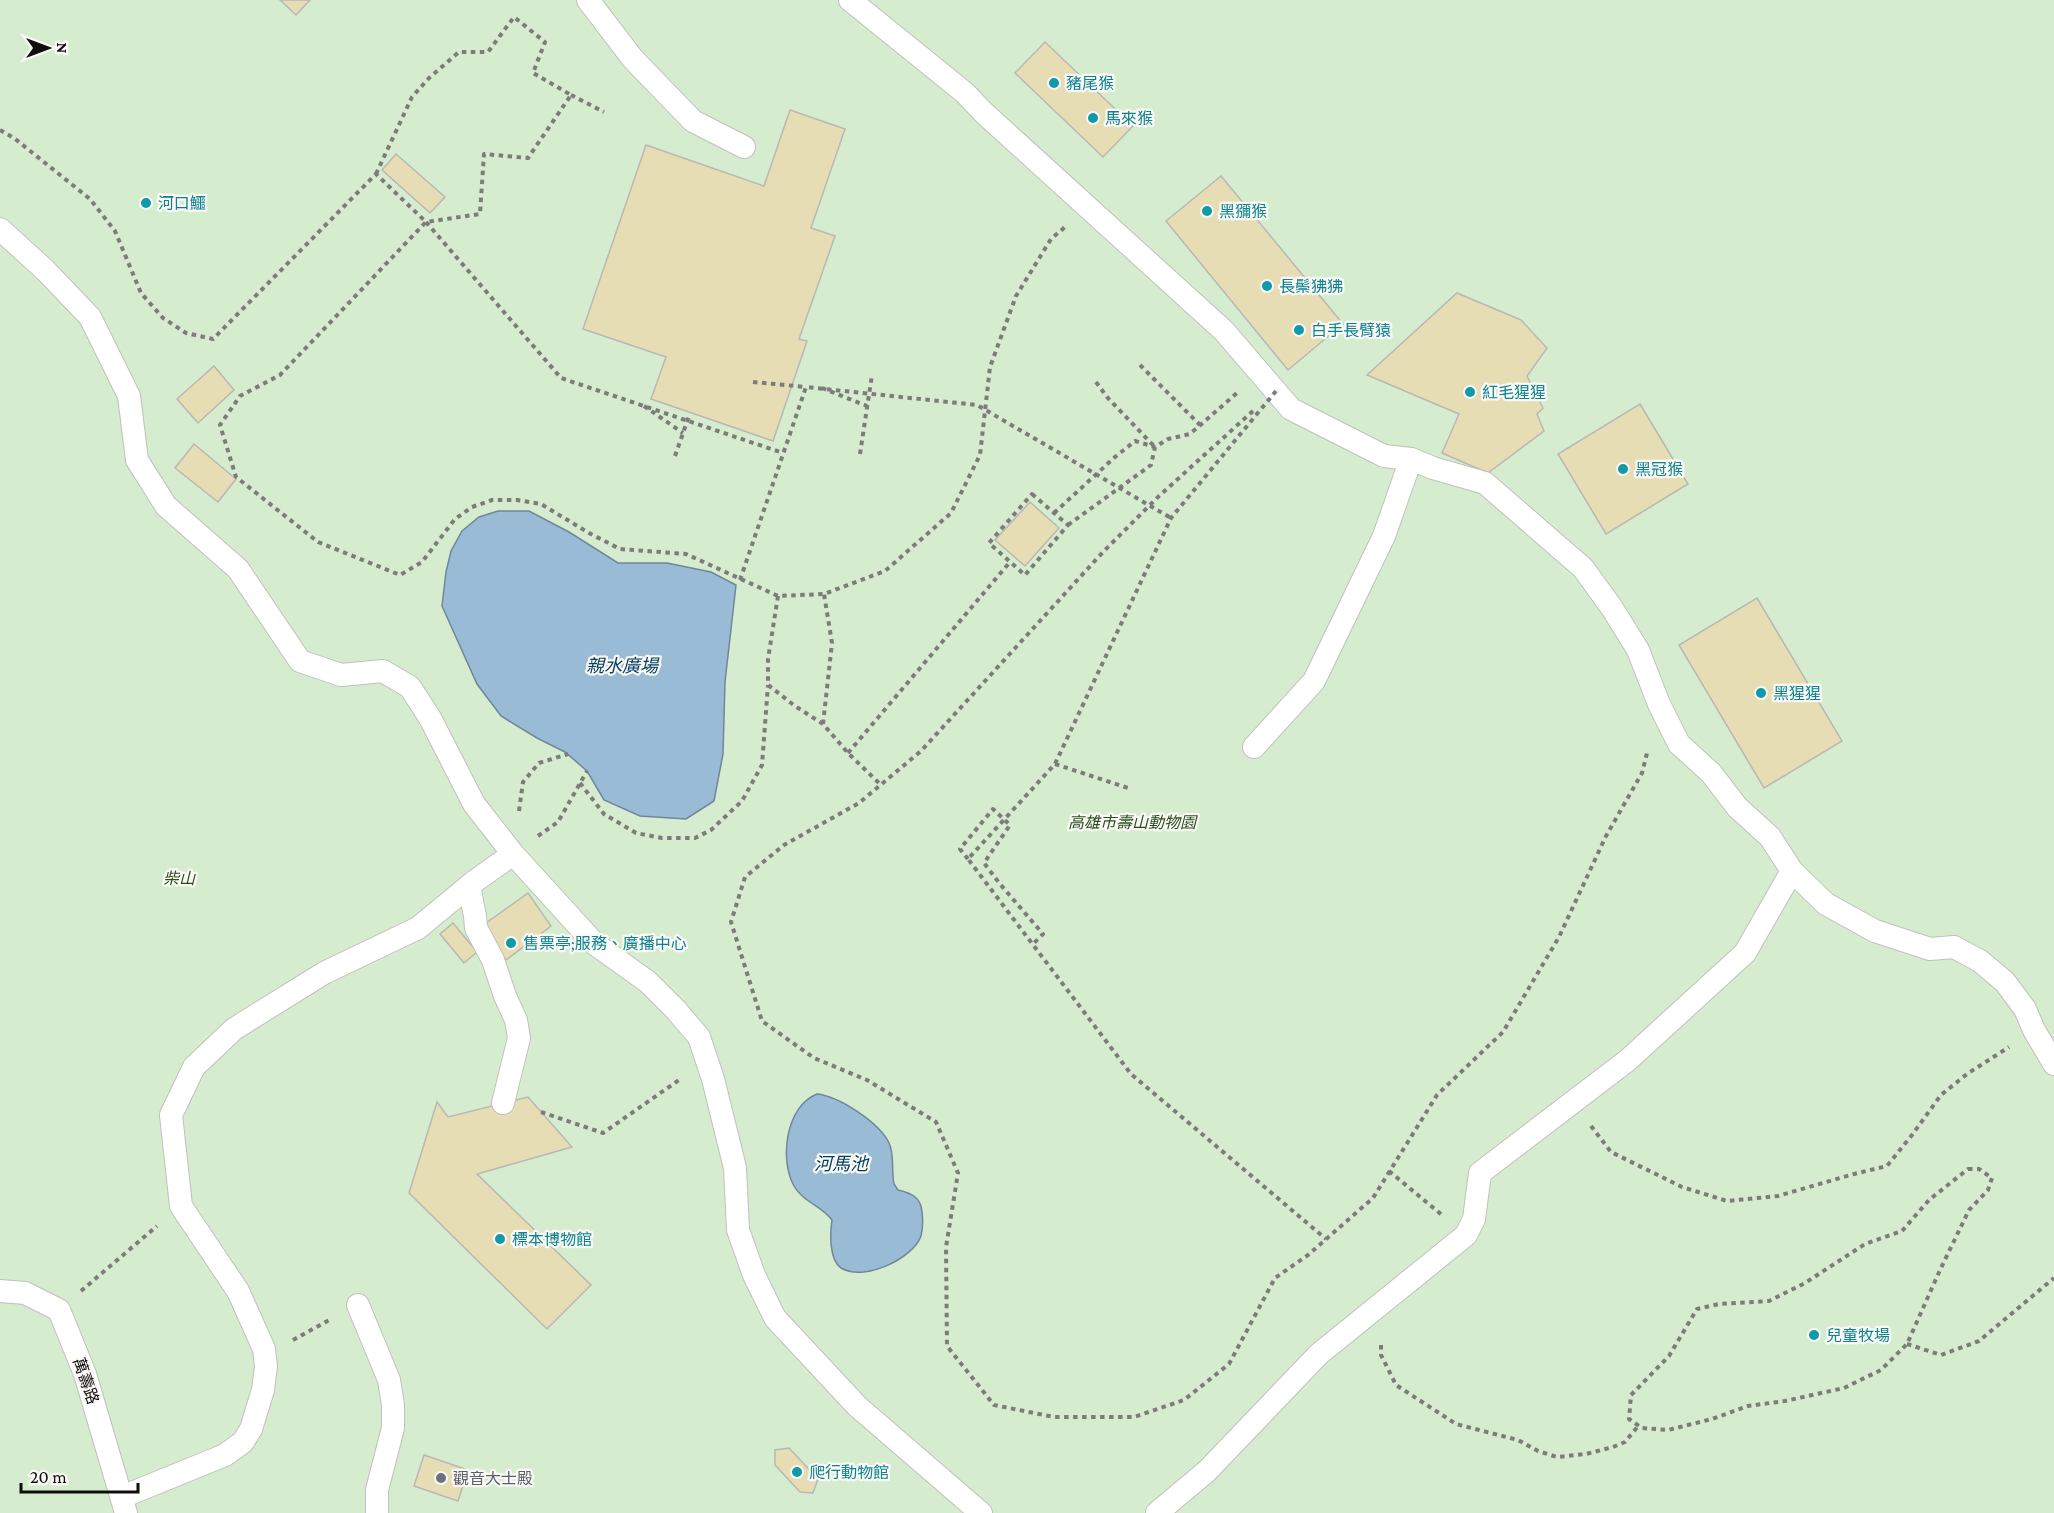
<svg xmlns="http://www.w3.org/2000/svg" width="2054" height="1513" viewBox="0 0 2054 1513" font-family="'Crimson Pro','Noto Sans TC',serif">
	<rect width="100%" height="100%" fill="#faf9f5"/>
	<rect fill="#d6eccf" x="0" y="0" width="2054" height="1513"/>
	<g fill="#9abbd6" stroke="#70879a" stroke-width="1.5">
		<polygon points="498,511 529,511 569,532 618,563 667,563 711,572 736,585 725,682 723,754 714,801 686,819 640,816 604,800 587,771 565,752 537,738 501,716 477,684 442,606 446,572 451,551 462,531 479,517"/>
		<path d="M817 1094C838 1096 879 1122 889 1143 895 1155 891 1171 894 1184L898 1190C911 1193 921 1197 922 1212 923 1220 923 1228 921 1236 913 1259 863 1282 841 1268 829 1260 830 1233 832 1220 822 1206 803 1202 794 1186 779 1159 786 1106 817 1094Z"/>
	</g>
	<g fill="#e6ddb5" stroke="#b9b8b4" stroke-width="1.5">
		<polygon points="280,0 310,0 296,15"/>
		<polygon points="1045,42 1133,126 1103,157 1015,73"/>
		<polygon points="790,110 845,129 811,228 835,236 799,339 807,341 773,441 651,399 666,357 583,329 646,145 764,186"/>
		<polygon points="396,154 445,197 430,213 382,170"/>
		<polygon points="1221,176 1343,324 1288,370 1166,221"/>
		<polygon points="1457,293 1521,320 1547,348 1527,376 1543,408 1537,414 1544,431 1488,473 1442,453 1459,414 1367,375"/>
		<polygon points="214,366 234,390 198,423 177,399"/>
		<polygon points="1640,404 1688,484 1606,534 1558,454"/>
		<polygon points="194,444 236,479 218,502 175,468"/>
		<polygon points="1030,502 1059,528 1025,566 995,540"/>
		<polygon points="1757,598 1842,741 1764,788 1679,645"/>
		<polygon points="528,893 551,926 506,960 482,926"/>
		<polygon points="453,923 477,952 464,963 440,934"/>
		<polygon points="528,1097 572,1147 477,1174 591,1285 547,1329 409,1193 437,1102 448,1117"/>
		<polygon points="789,1448 818,1479 813,1493 800,1492 775,1465 775,1450"/>
		<polygon points="424,1455 468,1470 458,1501 414,1486"/>
	</g>
	<g fill="none" stroke-linecap="round" stroke-linejoin="round">
		<g stroke="#c0c0bc" stroke-width="24">
			<g id="lane">
				<polyline points="588,0 633,59 693,121 744,147"/>
				<polyline points="850,0 965,93 984,113 1224,331 1291,409 1384,456 1411,459 1433,468 1485,483 1583,568 1612,608 1638,650 1659,704 1679,744 1711,773 1737,807 1770,837 1792,871 1745,953 1628,1060 1480,1173 1474,1219 1466,1235 1319,1354 1207,1471 1157,1513"/>
				<polyline points="0,229 45,270 90,317 129,396 137,460 166,506 238,569 300,661 341,675 383,671 410,687 430,718 474,804 513,854 595,944 648,982 676,1010 699,1037 713,1079 735,1168 738,1230 754,1275 775,1318 857,1406 981,1513"/>
				<polyline points="1254,747 1314,681 1384,536 1411,459"/>
				<polyline points="1792,871 1826,904 1875,931 1930,949 1954,947 1980,961 2005,982 2025,1009 2034,1030 2054,1064"/>
				<polyline points="469,886 475,916 476,928 493,960 505,996 516,1020 519,1038 503,1103"/>
				<polyline points="0,1291 25,1293 59,1310 85,1374 126,1513"/>
				<polyline points="358,1305 389,1380 393,1405 393,1428 377,1490 377,1513"/>
				<polyline points="122,1497 225,1455 243,1442 251,1429 263,1390 266,1366 264,1349 238,1291 181,1206 171,1115 194,1067 234,1029 324,973 418,928 475,881 513,854"/>
			</g>
		</g>
		<g stroke="#7d7c7a" stroke-width="4" stroke-dasharray="4.5 4.5" stroke-linecap="butt">
			<polyline points="571,95 604,112"/>
			<polyline points="0,130 14,138 90,199 115,231 141,293 163,318 186,333 213,339 376,174 426,222 280,375 240,396 220,425 236,477 318,542 400,575 422,562 455,519 472,507 492,500 517,500 541,504 589,533 620,549 686,554 778,596 824,594 885,571 951,513 980,455 990,367 1016,296 1051,239 1065,227"/>
			<polyline points="376,174 412,97 429,78 459,52 488,52 514,17 545,42 533,73 571,95 528,158 484,154 480,214 426,222"/>
			<polyline points="1140,365 1200,425"/>
			<polyline points="753,382 806,387"/>
			<polyline points="1096,382 1107,397 1154,446"/>
			<polyline points="822,388 867,406"/>
			<polyline points="644,406 683,433"/>
			<polyline points="1253,411 1159,496 1103,552 921,751 859,803 784,845 745,877 731,922 762,1021 814,1058 867,1080 936,1122 958,1173 946,1247 947,1346 994,1405 1054,1417 1134,1417 1184,1400 1229,1364 1275,1278 1308,1255 1373,1198 1437,1095 1503,1032 1559,937 1606,836 1642,773 1647,753"/>
			<polyline points="860,454 872,375"/>
			<polyline points="675,456 689,416"/>
			<polygon points="1032,494 1068,525 1025,575 989,543"/>
			<polyline points="1054,513 1115,457 1135,441 1155,447"/>
			<polyline points="1068,525 1151,465 1155,447 1168,439 1190,434 1237,393"/>
			<polyline points="778,596 768,659 768,685 795,706 823,724 848,753 881,785"/>
			<polyline points="823,724 832,643 824,594"/>
			<polyline points="848,753 1010,562"/>
			<polyline points="1055,764 1128,788"/>
			<polyline points="580,783 604,814 636,833 662,838 695,838 711,830 742,801 762,765 768,685"/>
			<polyline points="519,811 523,782 539,763 568,754"/>
			<polyline points="538,836 558,822 587,771"/>
			<polyline points="968,859 960,849 993,809 1010,825 984,863 1000,884 1043,934 1033,944"/>
			<polyline points="541,1112 603,1133 679,1080"/>
			<polyline points="1591,1126 1611,1152 1682,1187 1727,1201 1778,1196 1854,1174 1887,1166 1912,1135 1941,1095 1967,1074 2009,1047"/>
			<polygon points="1968,1169 1979,1169 1992,1178 1988,1190 1969,1210 1940,1270 1907,1344 1881,1370 1844,1388 1785,1401 1748,1406 1712,1419 1668,1430 1642,1428 1629,1419 1631,1395 1669,1356 1697,1309 1719,1304 1769,1301 1805,1283 1865,1244 1902,1231 1929,1200"/>
			<polyline points="1389,1171 1442,1215"/>
			<polyline points="81,1291 157,1226"/>
			<polyline points="293,1340 331,1319"/>
			<polyline points="1907,1344 1941,1355 1979,1341 2054,1278"/>
			<polyline points="1381,1345 1381,1355 1396,1385 1456,1424 1518,1440 1538,1451 1557,1457 1586,1454 1613,1447 1625,1442 1639,1425"/>
		</g>
		<use href="#lane" stroke="#fff" stroke-width="22"/>
		<g stroke="#7d7c7a" stroke-width="4" stroke-dasharray="4.5 4.5" stroke-linecap="butt">
			<polyline points="426,222 561,378 783,453"/>
			<polyline points="1276,391 1171,518 1055,764 968,859 1131,1074 1326,1239"/>
			<polyline points="740,580 806,387 977,405 1171,518"/>
		</g>
	</g>
	<g fill="#0f9aa8" stroke="#faf9f5" stroke-width="2">
		<circle cx="1054" cy="83" r="6"/>
		<circle cx="1093" cy="118" r="6"/>
		<circle cx="146" cy="203" r="6"/>
		<circle cx="1207" cy="211" r="6"/>
		<circle cx="1267" cy="286" r="6"/>
		<circle cx="1299" cy="330" r="6"/>
		<circle cx="1470" cy="392" r="6"/>
		<circle cx="1623" cy="469" r="6"/>
		<circle cx="1761" cy="693" r="6"/>
		<circle cx="511" cy="943" r="6"/>
		<circle cx="500" cy="1239" r="6"/>
		<circle cx="1814" cy="1335" r="6"/>
		<circle cx="797" cy="1472" r="6"/>
	</g>
	<circle fill="#6b7280" stroke="#faf9f5" stroke-width="2" cx="441" cy="1478" r="6"/>
	<g text-anchor="middle" dominant-baseline="central" stroke-width="4.5" stroke-linejoin="round" paint-order="stroke">
		<g font-size="16" fill="#0d838f" stroke="#faf9f5" text-anchor="start">
			<text x="1066" y="83">豬尾猴</text>
			<text x="1105" y="118">馬來猴</text>
			<text x="158" y="203">河口鱷</text>
			<text x="1219" y="211">黑獼猴</text>
			<text x="1279" y="286">長鬃狒狒</text>
			<text x="1311" y="330">白手長臂猿</text>
			<text x="1482" y="392">紅毛猩猩</text>
			<text x="1635" y="469">黑冠猴</text>
			<text x="1773" y="693">黑猩猩</text>
			<text x="523" y="943">售票亭;服務、廣播中心</text>
			<text x="512" y="1239">標本博物館</text>
			<text x="1826" y="1335">兒童牧場</text>
			<text x="809" y="1472">爬行動物館</text>
		</g>
		<g font-size="16" font-style="italic" fill="#2a4d1f" stroke="#faf9f5">
			<text x="1132" y="822">高雄市壽山動物園</text>
			<text x="179" y="878">柴山</text>
		</g>
		<g font-size="16" fill="#0f0e0d" stroke="#faf9f5">
			<text transform="translate(86 1381) rotate(71)">萬壽路</text>
		</g>
		<g font-size="16" fill="#5b616d" stroke="#faf9f5" text-anchor="start">
			<text x="453" y="1478">觀音大士殿</text>
		</g>
		<g font-size="18" font-style="italic" fill="#033e62" stroke="#faf9f5">
			<text x="622" y="666">親水廣場</text>
			<text x="841" y="1164">河馬池</text>
		</g>
	</g>
	<g transform="translate(48 48) rotate(90)" stroke="#faf9f5" stroke-width="4.5" paint-order="stroke">
	<path d="M0-4.5L10 22L0 15L-10 22Z" fill="#0f0e0d"/>
	<text y="-9" font-size="16" font-weight="bold" text-anchor="middle" fill="#0f0e0d">N</text>
	</g>
	<path d="M21 1483v9h117v-9" fill="none" stroke="#0f0e0d" stroke-width="3"/>
	<text x="30" y="1483" font-size="18" fill="#0f0e0d" stroke="#faf9f5" stroke-width="4.5" paint-order="stroke">20 m</text>
</svg>
